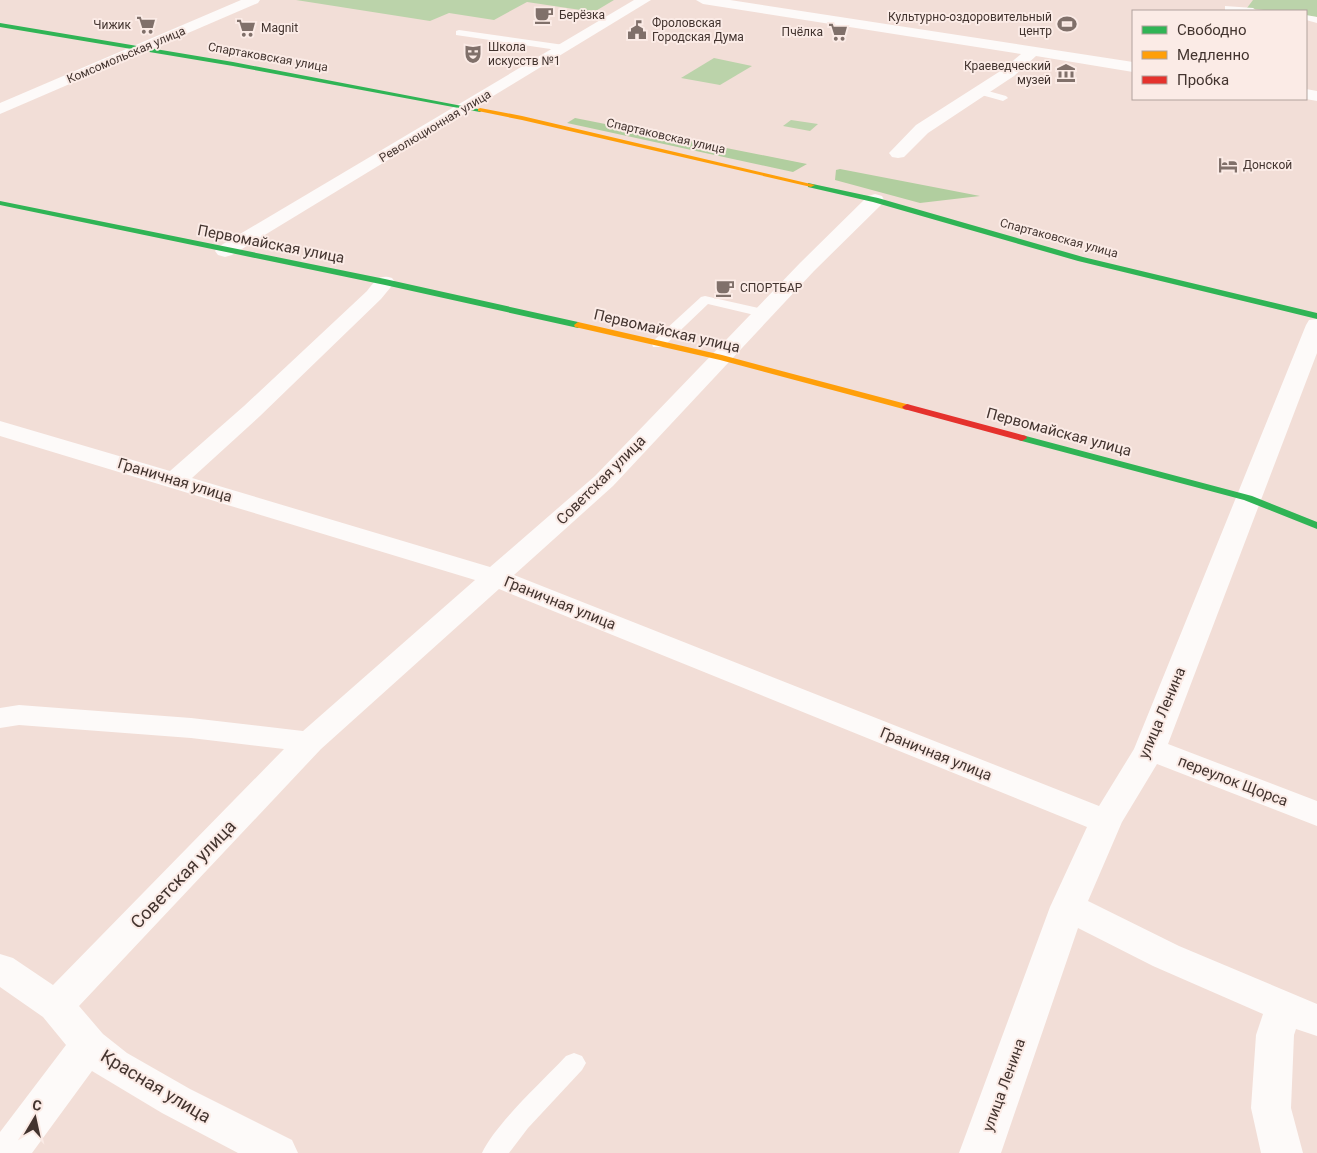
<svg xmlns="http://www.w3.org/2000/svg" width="1317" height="1153" viewBox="0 0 1317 1153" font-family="Roboto,sans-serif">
	<rect width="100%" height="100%" fill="#f2ded7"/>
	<g fill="#bbd3aa">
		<polygon points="296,0 614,0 594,12 527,2 494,20 449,13 430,21"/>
		<polygon points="1253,0 1317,0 1317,17 1306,16 1306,11 1272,11 1247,8"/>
		<polygon points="714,58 752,66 720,85 681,78"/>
		<polygon points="791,120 818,124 810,131 783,126"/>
	</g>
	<g fill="#b1ce9f">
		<polygon points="575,118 807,164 793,172 567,123"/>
		<polygon points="840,169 980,196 920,203 835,180 836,170"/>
	</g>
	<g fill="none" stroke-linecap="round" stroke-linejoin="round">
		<g fill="#fdfaf9" fill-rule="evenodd">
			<polygon points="1225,6 1253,8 1257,11 1228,10 1225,10"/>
			<polygon points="1306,15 1317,17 1317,23 1306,20"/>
			<polygon points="459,30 564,45 568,48 564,51 456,35 456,31"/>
			<polygon points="981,89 1006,96 1008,98 1003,101 978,94 976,92"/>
			<polygon points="705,296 767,310 769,313 763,317 708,304 663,347 653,347 652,344 653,341 701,297"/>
			<path d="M574 1053 582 1056 586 1063 582 1070 528 1128 509 1153H482C496 1123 542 1082 566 1056Z"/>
		</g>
		<g fill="#fdfaf9" fill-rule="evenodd">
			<polygon points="241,0 260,0 258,3 0,114 0,103"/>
			<polygon points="634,0 651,0 232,255 225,257 218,255 215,251 218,247"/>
			<polygon points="696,0 730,0 1133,62 1133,72 1036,56 1014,76 928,133 904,157 898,158 892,157 889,153 916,125 1002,70 1021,54 703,4"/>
			<polygon points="1306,89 1317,91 1317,101 1306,99"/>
			<path d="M875 194 882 196 884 200 882 204 814 271 613 486 514 575 1099 806 1134 749 1306 325 1309 320 1317 319V353L1168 744 1317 801V826L1157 764 1122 822 1088 901 1179 946 1317 1004V1036L1296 1029 1294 1035 1291 1108 1303 1153H1261L1251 1108 1256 1035 1263 1014 1153 966 1078 928 1001 1153H959L1050 907 1087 827 499 589 321 749 79 1006 103 1034 127 1053 190 1089 292 1140 298 1153H238L162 1113 92 1071 32 1153H0V1132L66 1045 43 1017 0 987V954L13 958 53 985 284 749 191 738 19 725 0 728V708L19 705 191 718 303 731 475 580 0 436V421L170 471 244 406 367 291C375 281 379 274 392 278L395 282 381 299 260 416 192 478 490 567 595 476 800 263 868 196Z"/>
		</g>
		<g fill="#30b455" fill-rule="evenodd">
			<polygon points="0,23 233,62 483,110 480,112 233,66 0,27"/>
			<polygon points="808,183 878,198 1083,257 1317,313 1317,319 1078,261 873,202 808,187"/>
			<polygon points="0,201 385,279 578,322 582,325 578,328 385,285 0,205"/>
			<polygon points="1022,435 1252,496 1317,522 1317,529 1244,500 1018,440 1017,438 1018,436"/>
		</g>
		<g fill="#ff9f0a" fill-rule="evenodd">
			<polygon points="480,108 522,116 815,185 811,187 522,120 478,111 478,109"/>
			<polygon points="578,322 722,355 910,405 912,407 907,410 720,360 575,327 574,325"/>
		</g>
		<polygon fill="#e5322d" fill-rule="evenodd" points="907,404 1026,436 1027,438 1022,441 904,409 902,407"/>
	</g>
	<defs>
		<g id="cafe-bare" transform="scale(1.5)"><path d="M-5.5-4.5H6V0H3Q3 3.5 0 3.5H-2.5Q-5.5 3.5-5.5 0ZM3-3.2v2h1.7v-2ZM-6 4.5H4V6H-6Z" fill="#80706a" stroke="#fbebe6" stroke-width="2.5" paint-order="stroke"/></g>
		<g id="stadium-bare" transform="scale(1.5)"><path d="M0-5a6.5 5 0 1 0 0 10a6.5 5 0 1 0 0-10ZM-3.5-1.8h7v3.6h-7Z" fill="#80706a" stroke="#fbebe6" stroke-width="2.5" paint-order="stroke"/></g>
		<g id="supermarket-bare" transform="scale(1.5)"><path d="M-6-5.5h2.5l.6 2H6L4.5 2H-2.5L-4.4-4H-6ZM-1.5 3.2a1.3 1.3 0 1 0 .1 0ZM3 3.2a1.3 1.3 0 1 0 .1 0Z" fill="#80706a" stroke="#fbebe6" stroke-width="2.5" paint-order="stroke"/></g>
		<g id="civic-bare" transform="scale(1.5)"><path d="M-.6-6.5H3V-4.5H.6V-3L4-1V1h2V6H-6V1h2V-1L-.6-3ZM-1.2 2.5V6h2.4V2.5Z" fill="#80706a" stroke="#fbebe6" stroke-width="2.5" paint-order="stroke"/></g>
		<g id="theatre-bare" transform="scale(1.5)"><path d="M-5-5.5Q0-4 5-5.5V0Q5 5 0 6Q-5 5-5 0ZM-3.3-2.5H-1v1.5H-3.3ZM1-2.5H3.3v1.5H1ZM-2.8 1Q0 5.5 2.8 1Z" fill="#80706a" stroke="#fbebe6" stroke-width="2.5" paint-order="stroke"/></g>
		<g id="museum-bare" transform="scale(1.5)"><path d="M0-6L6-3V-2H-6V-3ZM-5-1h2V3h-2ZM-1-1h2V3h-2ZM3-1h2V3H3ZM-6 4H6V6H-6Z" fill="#80706a" stroke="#fbebe6" stroke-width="2.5" paint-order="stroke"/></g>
		<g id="hotel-bare" transform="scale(1.5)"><path d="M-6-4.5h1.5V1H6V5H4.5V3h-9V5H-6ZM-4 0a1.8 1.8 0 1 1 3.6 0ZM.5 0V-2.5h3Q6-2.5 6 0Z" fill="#80706a" stroke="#fbebe6" stroke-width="2.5" paint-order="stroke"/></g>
	</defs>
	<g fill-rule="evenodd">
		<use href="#cafe-bare" x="544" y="15"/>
		<use href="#stadium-bare" x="1067" y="24"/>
		<use href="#supermarket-bare" x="146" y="25"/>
		<use href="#supermarket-bare" x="246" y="28"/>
		<use href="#civic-bare" x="637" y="30"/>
		<use href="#supermarket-bare" x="838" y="32"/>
		<use href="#theatre-bare" x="473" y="54"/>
		<use href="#museum-bare" x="1066" y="73"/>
		<use href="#hotel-bare" x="1228" y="165"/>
		<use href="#cafe-bare" x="725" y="288"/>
	</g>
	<g text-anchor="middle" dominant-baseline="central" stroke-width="4" stroke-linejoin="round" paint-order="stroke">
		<g font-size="12" fill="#43342f" stroke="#fbebe6" text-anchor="start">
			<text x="559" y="15">Берёзка</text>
			<text x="1052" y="17" text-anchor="end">Культурно-оздоровительный<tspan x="1052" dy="14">центр</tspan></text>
			<text x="652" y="23">Фроловская<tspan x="652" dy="14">Городская Дума</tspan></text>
			<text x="131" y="25" text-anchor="end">Чижик</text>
			<text x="261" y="28">Magnit</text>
			<text x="823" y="32" text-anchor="end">Пчёлка</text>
			<text x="488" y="47">Школа<tspan x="488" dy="14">искусств №1</tspan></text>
			<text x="1051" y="66" text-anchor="end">Краеведческий<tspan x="1051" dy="14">музей</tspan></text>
			<text x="1243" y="165">Донской</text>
			<text x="740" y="288">СПОРТБАР</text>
		</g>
		<g font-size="12" fill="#43342f" stroke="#fbebe6">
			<text transform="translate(126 55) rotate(-23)">Комсомольская улица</text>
			<text transform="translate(268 57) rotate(10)">Спартаковская улица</text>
			<text transform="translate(435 126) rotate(-31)">Революционная улица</text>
			<text transform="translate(666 136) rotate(13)">Спартаковская улица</text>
			<text transform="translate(1059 238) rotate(15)">Спартаковская улица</text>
		</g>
		<g font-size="15" fill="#43342f" stroke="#fbebe6">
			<text transform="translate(271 244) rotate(11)">Первомайская улица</text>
			<text transform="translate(667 331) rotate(13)">Первомайская улица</text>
			<text transform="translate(1059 432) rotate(15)">Первомайская улица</text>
			<text transform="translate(175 480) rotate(17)">Граничная улица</text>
			<text transform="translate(601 480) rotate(-45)">Советская улица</text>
			<text transform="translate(560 603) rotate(22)">Граничная улица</text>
			<text transform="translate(1162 713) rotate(-67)">улица Ленина</text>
			<text transform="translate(936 754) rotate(22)">Граничная улица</text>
			<text transform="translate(1233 781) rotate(21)">переулок Щорса</text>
			<text transform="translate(1004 1085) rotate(-70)">улица Ленина</text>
		</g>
		<g font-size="18" fill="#43342f" stroke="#fbebe6">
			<text transform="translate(183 874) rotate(-46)">Советская улица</text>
			<text transform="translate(156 1086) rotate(31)">Красная улица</text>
		</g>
	</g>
	<rect x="1132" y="10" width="175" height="90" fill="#fbebe6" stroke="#b1a29d"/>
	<rect x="1142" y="26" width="25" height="8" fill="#30b455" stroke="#b1a29d"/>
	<text x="1177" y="35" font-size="15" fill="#43342f">Свободно</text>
	<rect x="1142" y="51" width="25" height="8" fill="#ff9f0a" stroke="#b1a29d"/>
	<text x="1177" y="60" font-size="15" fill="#43342f">Медленно</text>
	<rect x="1142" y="76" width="25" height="8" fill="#e5322d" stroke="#b1a29d"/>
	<text x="1177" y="85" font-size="15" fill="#43342f">Пробка</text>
	<g transform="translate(35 1118) rotate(9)" stroke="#fbebe6" stroke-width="4" paint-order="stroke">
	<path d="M0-4L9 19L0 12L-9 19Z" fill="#43342f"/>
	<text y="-8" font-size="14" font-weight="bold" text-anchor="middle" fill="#43342f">С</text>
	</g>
</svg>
